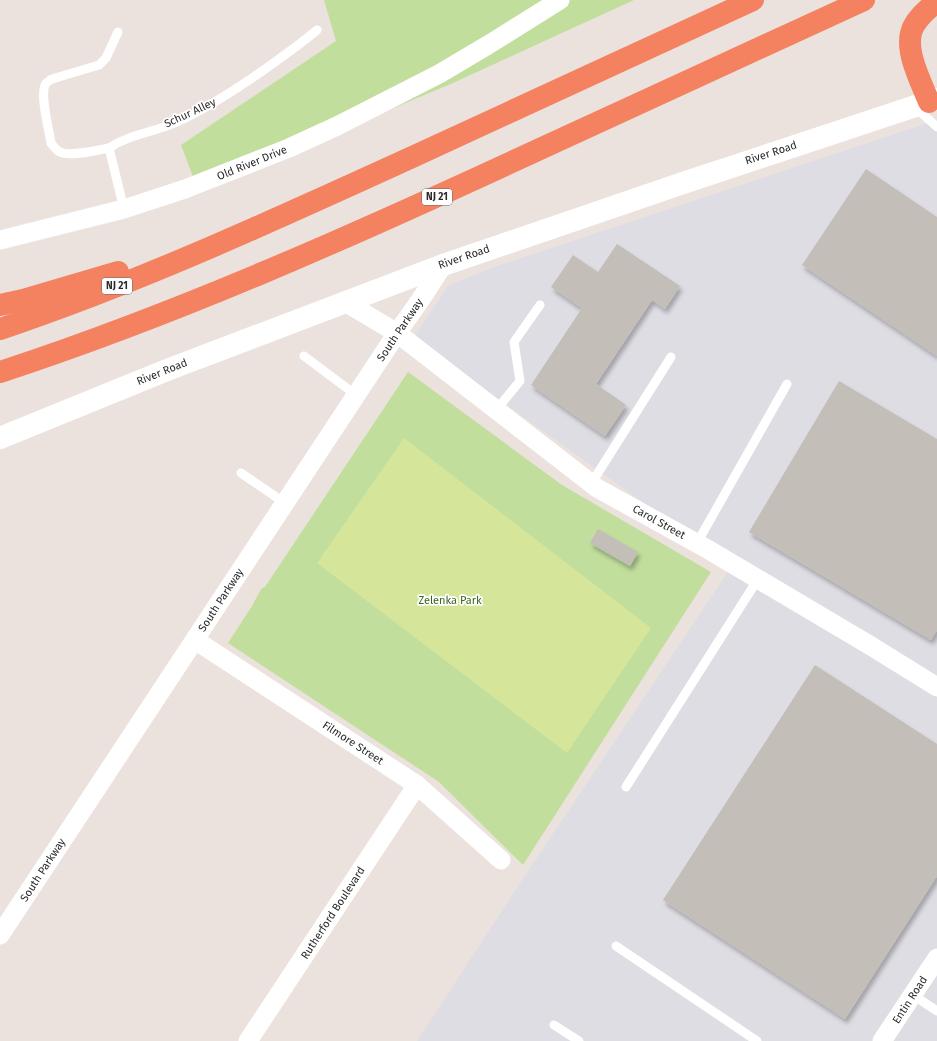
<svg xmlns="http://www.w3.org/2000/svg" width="937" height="1041" viewBox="0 0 937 1041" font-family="'Fira Sans',sans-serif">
	<defs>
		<filter id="shadow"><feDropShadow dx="2.5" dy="4.5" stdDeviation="2" flood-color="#0004"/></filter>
	</defs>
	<rect width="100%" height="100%" fill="#ebe2dd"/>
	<polygon fill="#dedde4" points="937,120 937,1041 417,1041 524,877 732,566 413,338 449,285 494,267"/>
	<g fill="#c1de9d">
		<polygon points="324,0 634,0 453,83 198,190 181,145 336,41"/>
		<polygon points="408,372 562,485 711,572 523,865 439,782 228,643 254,603 254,602 262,588 265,587"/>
	</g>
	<polygon fill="#d5e59a" points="404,438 651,628 567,753 317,563"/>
	<g fill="#c4beb9" filter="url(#shadow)">
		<polygon points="866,169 937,217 937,356 802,265"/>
		<polygon points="617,244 680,286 665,309 652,300 596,384 626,405 605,436 531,385 582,308 551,287 573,255 598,272"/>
		<polygon points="839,381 937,439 937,630 931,640 749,532"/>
		<polygon points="598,529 638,552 630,566 590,543"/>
		<polygon points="815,665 937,744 937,876 845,1019 663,900"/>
	</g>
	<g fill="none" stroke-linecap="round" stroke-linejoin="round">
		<g stroke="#fff" stroke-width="9">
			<polyline points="915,107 937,127"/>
			<path d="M109 148C98 150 70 157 60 152 56 150 54 147 51 143 49 130 40 96 45 85 46 82 49 81 52 79L99 65 106 58 118 32"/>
			<path d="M124 209 109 148C130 134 155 132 177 122 206 109 232 92 258 74 278 60 298 46 317 30"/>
			<polyline points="304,356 356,395"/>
			<polyline points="496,410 520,381 514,342 540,305"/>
			<polyline points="241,473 285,503"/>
			<polyline points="591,484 671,357"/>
			<polyline points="697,543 787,384"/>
			<polyline points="626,787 758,579"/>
			<polyline points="616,946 757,1041"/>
			<polyline points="913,995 937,1011"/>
			<polyline points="554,1025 579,1041"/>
		</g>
		<g stroke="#fff" stroke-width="19">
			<polyline points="0,240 124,209 185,189 289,148 337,126 439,74 488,45 560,0"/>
			<polyline points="345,302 397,333 570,467 597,488 709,550 871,646 937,687"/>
			<polyline points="195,640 417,785 501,860"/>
			<polyline points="0,935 397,333 421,299 443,265"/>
			<polyline points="248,1041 417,785"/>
			<polyline points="882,1041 937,958"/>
		</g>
		<polyline stroke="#fff" stroke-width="22" points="0,438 167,370 443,265 683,183 937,99"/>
		<g stroke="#f48160" stroke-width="22">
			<path d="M929 102C921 82 906 54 911 33 914 21 927 9 937 2"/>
			<polyline points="0,305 23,300 118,272"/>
			<path d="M0 329C140 282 274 220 408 159 523 106 638 53 753 0"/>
			<path d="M0 372C177 314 347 238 516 160 632 107 748 53 864 0"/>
		</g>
	</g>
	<g text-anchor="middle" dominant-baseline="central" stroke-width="3.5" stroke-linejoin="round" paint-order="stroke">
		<g fill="#fff" stroke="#6a6a6a" stroke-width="1">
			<rect x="422" y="189" width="30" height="16" rx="3"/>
			<rect x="102" y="278" width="30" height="16" rx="3"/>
		</g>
		<g font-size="10" font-weight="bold" fill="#2a2a2a">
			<text x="437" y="197">NJ 21</text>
			<text x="117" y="286">NJ 21</text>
		</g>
		<g font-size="11" fill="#2a2a2a" stroke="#fff">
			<text transform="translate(190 113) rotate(-25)">Schur Alley</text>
			<text transform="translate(771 153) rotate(-18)">River Road</text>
			<text transform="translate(252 163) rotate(-22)">Old River Drive</text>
			<text transform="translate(464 257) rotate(-19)">River Road</text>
			<text transform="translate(400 330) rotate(-56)">South Parkway</text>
			<text transform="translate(162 372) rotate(-22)">River Road</text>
			<text transform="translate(659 522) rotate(29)">Carol Street</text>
			<text transform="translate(221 600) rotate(-57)">South Parkway</text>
			<text transform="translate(353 743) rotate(33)">Filmore Street</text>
			<text transform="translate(43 870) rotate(-57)">South Parkway</text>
			<text transform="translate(333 913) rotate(-57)">Rutherford Boulevard</text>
			<text transform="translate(910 1000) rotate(-57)">Entin Road</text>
		</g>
		<g font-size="11" fill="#3b631f" stroke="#fff">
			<text x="450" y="600">Zelenka Park</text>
		</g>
	</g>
</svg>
